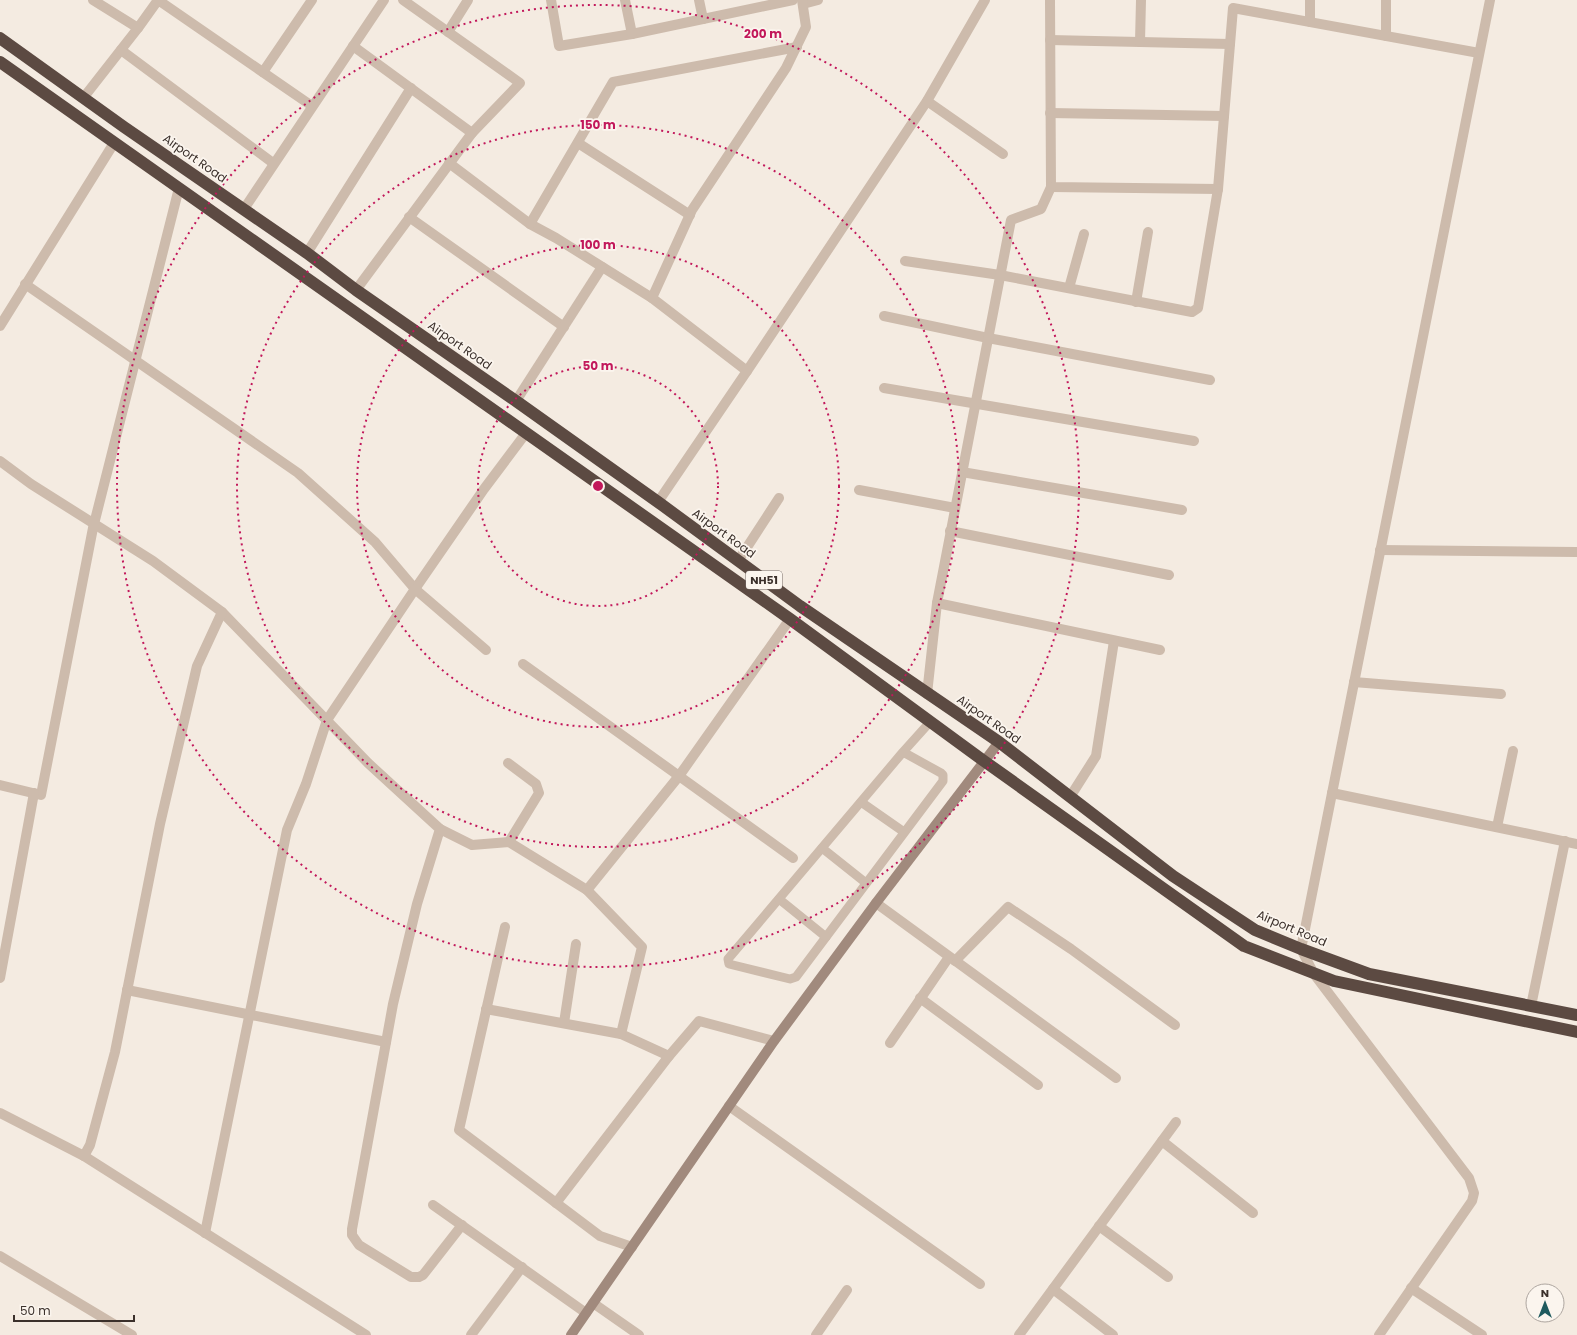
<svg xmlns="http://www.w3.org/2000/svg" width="1577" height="1335" viewBox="0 0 1577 1335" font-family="Poppins,sans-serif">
	<rect width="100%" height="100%" fill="#f4ebe1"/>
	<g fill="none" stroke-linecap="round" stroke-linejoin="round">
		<g stroke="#cdbbac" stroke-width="9">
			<polyline points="903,752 941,773 943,775 943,781 796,977 790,979 729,964 728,959 903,752 930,722"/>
			<polyline points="861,802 904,832"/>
			<polyline points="822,848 866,883"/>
			<polyline points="779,899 826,937"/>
		</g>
		<g stroke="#cdbbac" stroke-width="10">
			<polyline points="403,0 520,83 472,133"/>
			<polyline points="551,0 559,46 632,34 793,0"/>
			<polyline points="625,0 632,34"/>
			<polyline points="699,0 703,19"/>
			<polyline points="1050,0 1051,187 1218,189 1233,8 1479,53"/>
			<polyline points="803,4 818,0"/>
			<polyline points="1310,22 1310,0"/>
			<polyline points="138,28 158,0 312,106"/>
			<polyline points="448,32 468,0"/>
			<polyline points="1386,36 1386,0"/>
			<polyline points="1050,40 1230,44"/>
			<polyline points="1140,42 1141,0"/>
			<polyline points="353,46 472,133 356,290"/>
			<polyline points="121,50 273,163"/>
			<polyline points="263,72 312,0"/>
			<polyline points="84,97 138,28 93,0"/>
			<polyline points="927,101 1003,154"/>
			<polyline points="1050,113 1224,116"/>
			<polyline points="578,143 690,215"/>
			<polyline points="449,163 530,224 556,238 652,298"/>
			<polyline points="244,209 384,0"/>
			<polyline points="409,217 564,327"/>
			<polyline points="530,224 613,82 797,47"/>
			<polyline points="307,253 411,88"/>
			<polyline points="905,261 1000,275 1192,312 1198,308 1218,189"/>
			<polyline points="25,284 298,473 375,542 415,589 484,489 526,433"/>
			<polyline points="1069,288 1084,234"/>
			<polyline points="1136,302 1148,232"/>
			<polyline points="884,316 988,338 1210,380"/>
			<polyline points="0,326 114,143"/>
			<polyline points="747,371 927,101 985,0"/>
			<polyline points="884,388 1194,441"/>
			<polyline points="516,401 602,267"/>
			<polyline points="0,461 31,484 153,561 222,612 368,763 440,829 417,904 393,1004 352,1229 352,1235 359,1245 411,1277 419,1277 423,1275 462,1225"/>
			<polyline points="962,472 1182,510"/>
			<polyline points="859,490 955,508"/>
			<polyline points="658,502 747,371 652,298 692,210 786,68 806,27 802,0"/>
			<polyline points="950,531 1169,575"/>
			<polyline points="1380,550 1577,552"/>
			<polyline points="738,561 779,498"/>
			<polyline points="937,603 1160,650"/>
			<polyline points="523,664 679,776 790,619"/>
			<polyline points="1354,682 1501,694"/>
			<polyline points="927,694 937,603 1011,220 1041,209 1051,187"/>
			<polyline points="508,763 536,784 539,793 509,842"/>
			<polyline points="0,785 41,795 93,528 179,188"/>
			<polyline points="1332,793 1577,844"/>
			<polyline points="1070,797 1096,756 1114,641"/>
			<polyline points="1497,827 1513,751"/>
			<polyline points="440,829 472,845 509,842 587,890 679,776 793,858"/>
			<polyline points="587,890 642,947 621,1034 669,1056 699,1021 774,1041"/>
			<polyline points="876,903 1116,1078"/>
			<polyline points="505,927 459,1130 600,1236 632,1247"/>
			<polyline points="955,961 1008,907 1071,949 1175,1025"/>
			<polyline points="0,978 34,793"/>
			<polyline points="127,990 386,1042"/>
			<polyline points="920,998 1038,1085"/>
			<polyline points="1531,1006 1565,841"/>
			<polyline points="486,1009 621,1034"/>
			<polyline points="564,1023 576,944"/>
			<polyline points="890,1043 949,957"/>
			<polyline points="729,1106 980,1284"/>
			<polyline points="0,1113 84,1156 366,1335"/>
			<polyline points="1162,1141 1253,1213"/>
			<polyline points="84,1156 90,1145 115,1052 160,824 197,666 222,612"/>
			<polyline points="556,1203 669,1056"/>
			<polyline points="433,1205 586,1313"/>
			<polyline points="1099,1226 1168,1277"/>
			<polyline points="205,1233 287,830 306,784 327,720 415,589 486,650"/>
			<polyline points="0,1256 132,1335"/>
			<polyline points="1411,1288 1482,1335"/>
			<polyline points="1053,1289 1113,1335"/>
			<polyline points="593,1303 639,1335"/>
			<polyline points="471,1335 522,1267"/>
			<polyline points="816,1335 847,1290"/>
			<polyline points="1019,1335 1176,1122"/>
			<polyline points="1379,1335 1472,1201 1474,1193 1469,1178 1314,974 1301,949 1490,0"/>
		</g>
		<polyline stroke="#a18a7d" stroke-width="10" points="571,1335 774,1041 876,903 999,742"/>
		<g stroke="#5c4a42" stroke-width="12">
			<polyline points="0,38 124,127 307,253 356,290 516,401 658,502 800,606 999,742 1173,876 1255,930 1301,949 1369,974 1577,1015"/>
			<polyline points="0,62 790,619 984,761 1244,946 1334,981 1577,1032"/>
		</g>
	</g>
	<g fill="none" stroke="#c2185b" stroke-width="2" stroke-dasharray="2 4">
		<circle cx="598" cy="486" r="120"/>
		<circle cx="598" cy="486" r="241"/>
		<circle cx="598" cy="486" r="361"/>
		<circle cx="598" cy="486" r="481"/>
	</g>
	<g text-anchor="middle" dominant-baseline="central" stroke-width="3.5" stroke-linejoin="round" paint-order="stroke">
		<rect fill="#fbf5ee" stroke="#756b66" stroke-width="1" x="746" y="571" width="36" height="18" rx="3"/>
		<g font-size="11" font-weight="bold" fill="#3b302b">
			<text x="764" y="580">NH51</text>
		</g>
		<g font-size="12" fill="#3b302b" stroke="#fbf5ee">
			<text transform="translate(195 158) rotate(35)">Airport Road</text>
			<text transform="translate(460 345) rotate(35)">Airport Road</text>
			<text transform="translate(724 533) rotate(36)">Airport Road</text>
			<text transform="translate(989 719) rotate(35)">Airport Road</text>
			<text transform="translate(1292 928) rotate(23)">Airport Road</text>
		</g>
	</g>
	<circle cx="598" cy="486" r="6" fill="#c2185b" stroke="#fbf5ee" stroke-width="2"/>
	<g font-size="12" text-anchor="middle" font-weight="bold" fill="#c2185b" stroke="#fbf5ee" stroke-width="3.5" stroke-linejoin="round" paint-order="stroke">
		<text x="763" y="38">200 m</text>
		<text x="598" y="129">150 m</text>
		<text x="598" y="249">100 m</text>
		<text x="598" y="370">50 m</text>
	</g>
	<g transform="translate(1545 1303)"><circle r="19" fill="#fbf5ee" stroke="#aea6a0"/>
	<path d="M0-3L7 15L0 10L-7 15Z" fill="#1f5a5e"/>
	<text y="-6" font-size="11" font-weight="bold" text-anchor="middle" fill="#3b302b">N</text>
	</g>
	<path d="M14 1315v6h120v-6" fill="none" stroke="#3b302b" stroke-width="2"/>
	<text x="20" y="1315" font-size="12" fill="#3b302b" stroke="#fbf5ee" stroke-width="3" paint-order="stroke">50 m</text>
</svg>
